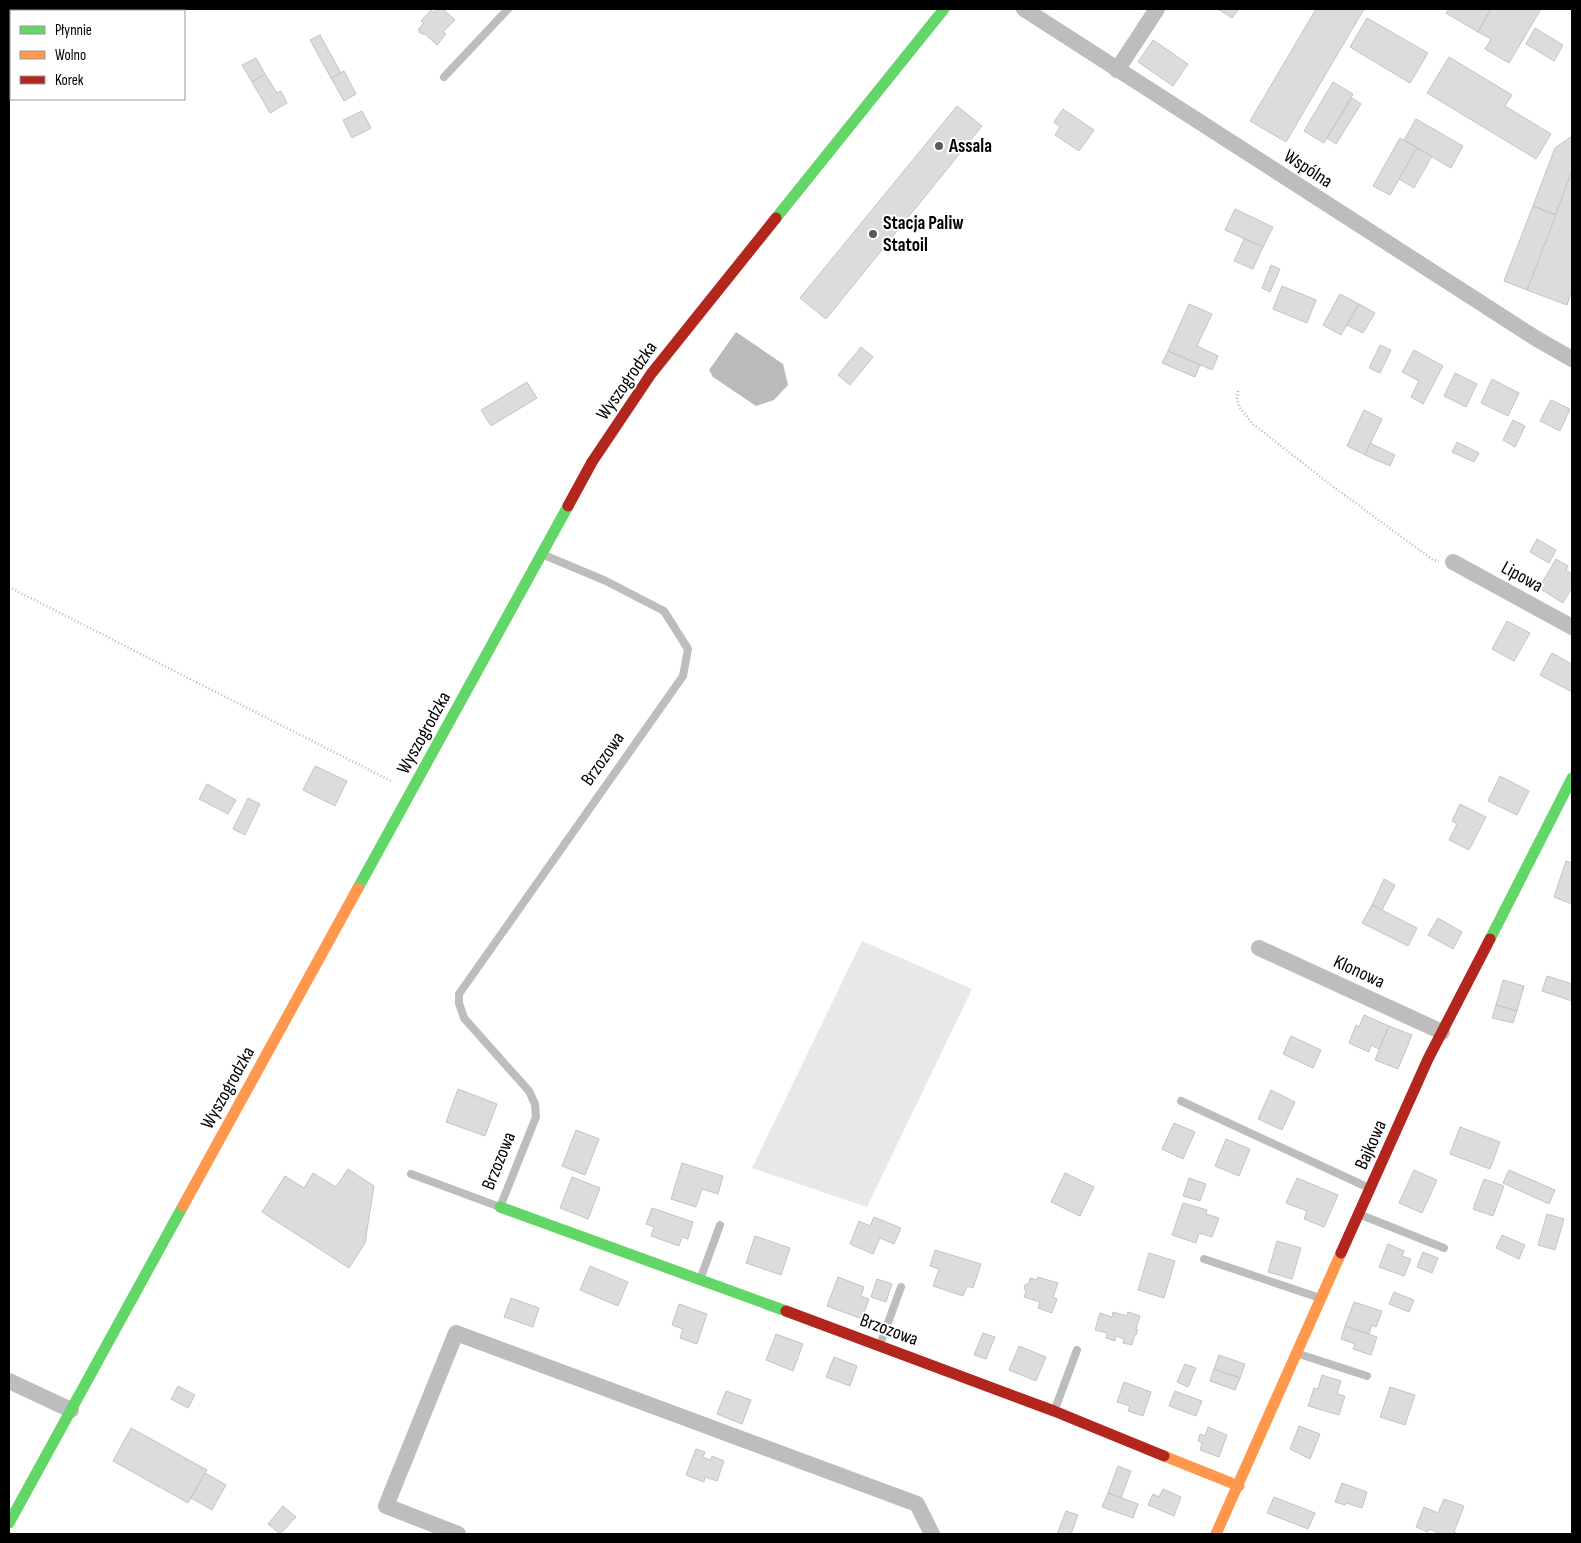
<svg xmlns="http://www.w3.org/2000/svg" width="1581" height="1543" viewBox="0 0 1581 1543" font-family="'Sofia Sans Condensed',sans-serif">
	<rect width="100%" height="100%" fill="#fff"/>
	<polygon fill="#e8e8e8" points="862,941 972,989 867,1207 752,1168"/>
	<polygon fill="#bababa" points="736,332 783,364 788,385 774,400 756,406 713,377 709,370"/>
	<g fill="#dcdcdc" stroke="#c4c4c4">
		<polygon points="437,9 443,9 455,20 443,32 446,34 437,45 425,34 422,34 419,32 419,28 424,23 421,21 431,10 434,13"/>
		<polygon points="1218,9 1239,9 1232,18"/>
		<polygon points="1316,9 1364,9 1286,142 1250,121"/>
		<polygon points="1449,9 1491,9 1478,32 1446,13"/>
		<polygon points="1491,9 1541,9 1509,63 1485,49 1491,39 1478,32"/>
		<polygon points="1367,18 1428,53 1410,83 1350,47"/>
		<polygon points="1535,28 1563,45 1554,61 1526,44"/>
		<polygon points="320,35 341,73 331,78 310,40"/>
		<polygon points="1153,40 1188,64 1173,86 1138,62"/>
		<polygon points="1449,57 1512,95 1505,106 1551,134 1536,159 1427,93"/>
		<polygon points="256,58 265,74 252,82 242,65"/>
		<polygon points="344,71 356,94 344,101 331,78"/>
		<polygon points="265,74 277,93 281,91 287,103 270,113 252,82"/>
		<polygon points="1333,82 1353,94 1324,143 1304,131"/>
		<polygon points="1352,98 1361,104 1336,144 1327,138"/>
		<polygon points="957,106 982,126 826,319 800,298"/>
		<polygon points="1063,109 1094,130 1079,151 1055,135 1060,127 1054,122"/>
		<polygon points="362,111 371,128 352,138 343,120"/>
		<polygon points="1416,119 1463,146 1451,168 1404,140"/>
		<polygon points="1572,136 1572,171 1556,215 1533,206 1555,148"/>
		<polygon points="1400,138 1417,148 1390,195 1373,186"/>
		<polygon points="1417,148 1432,156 1414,188 1399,179"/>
		<polygon points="1572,171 1572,290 1567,305 1527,290"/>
		<polygon points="1533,206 1556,215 1527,290 1504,281"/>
		<polygon points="1235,209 1273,227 1263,247 1225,230"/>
		<polygon points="1244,239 1263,247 1253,269 1234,261"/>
		<polygon points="1271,265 1280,269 1270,292 1262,288"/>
		<polygon points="1282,286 1316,300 1307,323 1273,309"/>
		<polygon points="1340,294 1359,304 1341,335 1323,325"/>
		<polygon points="1189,304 1212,314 1197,346 1218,356 1212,370 1168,351"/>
		<polygon points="1359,304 1375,313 1363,333 1347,325"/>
		<polygon points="1380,345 1391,350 1380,373 1369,368"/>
		<polygon points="861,347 873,357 850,385 838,375"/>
		<polygon points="1414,350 1443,366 1423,404 1411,397 1419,381 1402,372"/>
		<polygon points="1168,351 1200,365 1195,377 1162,363"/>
		<polygon points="1455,373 1477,384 1466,407 1444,396"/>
		<polygon points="1492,379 1519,393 1508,416 1481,403"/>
		<polygon points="527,382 537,398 491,426 481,410"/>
		<polygon points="1551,400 1570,409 1560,431 1540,421"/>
		<polygon points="1364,410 1382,419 1365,455 1347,446"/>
		<polygon points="1513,420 1525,426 1515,447 1503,440"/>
		<polygon points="1457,442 1479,453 1474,462 1452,452"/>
		<polygon points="1370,443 1395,455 1390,466 1365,455"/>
		<polygon points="1537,539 1556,550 1549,563 1530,552"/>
		<polygon points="1556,559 1568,566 1566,570 1572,574 1572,587 1563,603 1539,588"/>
		<polygon points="1507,621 1530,633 1514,661 1492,649"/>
		<polygon points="1552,653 1572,664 1572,692 1540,675"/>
		<polygon points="315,766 347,781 335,806 303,790"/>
		<polygon points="1500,776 1529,791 1517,815 1488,801"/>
		<polygon points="207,784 236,800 228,814 199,799"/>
		<polygon points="248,798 260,804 245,835 233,829"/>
		<polygon points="1460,804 1486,817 1469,850 1449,840 1457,824 1452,821"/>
		<polygon points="1566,861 1572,863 1572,904 1554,897"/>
		<polygon points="1384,879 1395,885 1382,910 1372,905"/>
		<polygon points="1372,905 1417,928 1408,946 1362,923"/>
		<polygon points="1438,918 1462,932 1453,949 1428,935"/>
		<polygon points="1547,976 1572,984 1572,1001 1542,991"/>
		<polygon points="1503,980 1524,986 1517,1011 1496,1005"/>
		<polygon points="1496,1005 1517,1011 1513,1023 1492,1018"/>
		<polygon points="1364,1015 1389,1026 1379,1049 1371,1045 1369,1052 1349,1043 1356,1025 1359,1027"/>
		<polygon points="1389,1026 1412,1035 1398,1069 1375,1060"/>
		<polygon points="1291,1036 1321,1050 1313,1068 1283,1054"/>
		<polygon points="458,1089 497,1104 485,1136 446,1122"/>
		<polygon points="1271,1090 1295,1102 1282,1130 1258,1119"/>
		<polygon points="1174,1123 1195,1132 1183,1159 1162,1149"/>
		<polygon points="1460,1127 1500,1142 1490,1169 1450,1154"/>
		<polygon points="576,1130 599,1139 585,1175 562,1166"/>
		<polygon points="1226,1139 1250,1149 1239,1176 1215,1166"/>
		<polygon points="682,1163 723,1176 718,1194 702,1189 696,1207 671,1199"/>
		<polygon points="348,1169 374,1186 365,1243 349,1268 262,1212 285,1176 304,1188 313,1173 336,1187"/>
		<polygon points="1414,1170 1437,1180 1422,1213 1399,1203"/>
		<polygon points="1509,1170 1555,1190 1549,1204 1503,1183"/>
		<polygon points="1065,1173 1094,1187 1080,1216 1051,1202"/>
		<polygon points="572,1177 600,1188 588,1219 560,1208"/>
		<polygon points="1189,1178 1206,1184 1200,1201 1183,1196"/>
		<polygon points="1297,1178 1338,1195 1324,1227 1304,1219 1307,1211 1286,1203"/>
		<polygon points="1484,1179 1504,1186 1493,1216 1473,1209"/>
		<polygon points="1183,1203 1207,1210 1206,1214 1219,1218 1212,1237 1199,1233 1196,1243 1172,1235"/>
		<polygon points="652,1208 693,1222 688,1239 682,1237 679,1246 651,1236 654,1227 646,1224"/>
		<polygon points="1547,1214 1564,1219 1555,1250 1538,1245"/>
		<polygon points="874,1217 901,1228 894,1244 880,1238 873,1254 850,1244 859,1221 870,1226"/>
		<polygon points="1502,1235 1525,1245 1519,1259 1496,1248"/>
		<polygon points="755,1236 790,1248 781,1275 746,1263"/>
		<polygon points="1277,1241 1301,1248 1292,1279 1268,1272"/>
		<polygon points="1388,1244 1404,1251 1402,1256 1411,1259 1404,1276 1379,1267"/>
		<polygon points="935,1250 981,1264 973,1288 967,1286 963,1296 933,1286 939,1269 930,1266"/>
		<polygon points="1423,1252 1438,1258 1432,1273 1417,1267"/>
		<polygon points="1149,1253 1175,1261 1164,1298 1138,1290"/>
		<polygon points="590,1266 628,1282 618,1306 580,1290"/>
		<polygon points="838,1277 864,1287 861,1296 869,1299 862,1319 827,1306"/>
		<polygon points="1038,1277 1058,1283 1053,1297 1057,1299 1052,1313 1038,1308 1040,1302 1024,1297 1026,1292 1024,1288 1025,1285 1029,1283 1030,1278 1037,1280"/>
		<polygon points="877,1279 892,1284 886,1302 871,1297"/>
		<polygon points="1394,1292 1414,1300 1409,1312 1389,1304"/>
		<polygon points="511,1298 539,1308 533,1327 504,1317"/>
		<polygon points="1354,1302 1382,1311 1376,1327 1372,1325 1369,1334 1345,1326"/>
		<polygon points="679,1304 707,1314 697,1344 680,1338 683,1329 672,1325"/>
		<polygon points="1113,1312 1127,1316 1128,1312 1140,1316 1136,1329 1138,1330 1136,1335 1134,1337 1132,1345 1123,1343 1124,1339 1116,1336 1115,1341 1106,1338 1107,1333 1095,1330 1100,1313 1112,1317"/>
		<polygon points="1345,1326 1377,1337 1371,1355 1353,1349 1355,1344 1341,1339"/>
		<polygon points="983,1333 995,1337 986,1359 974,1355"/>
		<polygon points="776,1334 803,1344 793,1371 766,1360"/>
		<polygon points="1019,1346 1046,1357 1036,1381 1009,1370"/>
		<polygon points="1219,1355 1245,1364 1240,1378 1214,1369"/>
		<polygon points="834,1357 857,1366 850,1386 826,1377"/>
		<polygon points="1185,1364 1196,1368 1188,1387 1177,1382"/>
		<polygon points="1214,1369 1240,1378 1235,1390 1210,1381"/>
		<polygon points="1322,1375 1341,1381 1337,1394 1345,1396 1339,1415 1308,1406 1314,1388 1318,1389"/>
		<polygon points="1124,1382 1151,1392 1143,1416 1128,1411 1130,1406 1117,1402"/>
		<polygon points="178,1386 195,1395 188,1408 171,1399"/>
		<polygon points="1390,1387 1415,1395 1405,1425 1380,1417"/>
		<polygon points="726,1391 751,1400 742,1424 717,1414"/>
		<polygon points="1175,1391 1202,1401 1196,1416 1169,1406"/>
		<polygon points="1299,1426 1320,1434 1310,1459 1290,1449"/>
		<polygon points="1208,1427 1227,1435 1219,1457 1200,1450 1202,1443 1198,1441 1200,1434 1205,1436"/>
		<polygon points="131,1428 207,1470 188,1503 113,1461"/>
		<polygon points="696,1449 705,1452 703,1457 710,1460 712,1456 724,1461 717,1481 705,1477 704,1482 686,1475"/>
		<polygon points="1118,1466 1131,1471 1121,1498 1108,1493"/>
		<polygon points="205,1473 226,1485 212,1510 191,1498"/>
		<polygon points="1342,1483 1367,1492 1362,1508 1346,1503 1345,1505 1335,1502"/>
		<polygon points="1163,1489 1181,1497 1174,1516 1148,1505 1153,1494 1159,1497"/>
		<polygon points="1108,1493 1138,1504 1133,1518 1102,1507"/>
		<polygon points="1274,1497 1315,1513 1308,1529 1267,1513"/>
		<polygon points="1444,1499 1464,1506 1454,1532 1458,1534 1436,1534 1437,1532 1429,1529 1428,1532 1416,1527 1424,1507 1438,1513"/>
		<polygon points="283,1506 296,1517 280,1534 268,1524"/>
		<polygon points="1066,1511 1078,1515 1071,1534 1057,1534"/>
	</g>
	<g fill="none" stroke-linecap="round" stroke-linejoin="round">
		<g stroke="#b8b8b8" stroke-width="2.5" stroke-dasharray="1 2.5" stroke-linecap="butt">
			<polyline points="1238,391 1237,398 1239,407 1253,424 1327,482 1433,560 1439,561"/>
			<polyline points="9,587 393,782"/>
		</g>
		<g stroke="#bdbdbd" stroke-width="8">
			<polyline points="444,77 508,9"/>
			<polyline points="1181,1101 1367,1187"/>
			<polyline points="411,1174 500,1207 536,1117 535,1104 529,1091 464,1018 459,1003 459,994 683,676 688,649 664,611 606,581 544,555"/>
			<polyline points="1361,1215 1444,1248"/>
			<polyline points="1204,1259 1320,1298"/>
			<polyline points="701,1277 720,1225"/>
			<polyline points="881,1342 901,1287"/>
			<polyline points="1299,1354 1367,1376"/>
			<polyline points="1055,1409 1077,1350"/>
		</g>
		<g stroke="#bdbdbd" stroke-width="16">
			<polyline points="1024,9 1537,339 1572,359"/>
			<polyline points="1117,70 1157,9"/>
			<polyline points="1453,562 1572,627"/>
			<polyline points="1259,948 1442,1032"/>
			<polyline points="9,1381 71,1410"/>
			<polyline points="458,1534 386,1506 456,1333 917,1504 932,1534"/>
		</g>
		<g stroke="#63d668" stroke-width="11">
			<polyline points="776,218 944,9"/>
			<polyline points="358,888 568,506"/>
			<polyline points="1490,939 1572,778"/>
			<polyline points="500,1207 786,1311"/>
			<polyline points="9,1523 183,1206"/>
		</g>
		<g stroke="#ff974d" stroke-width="11">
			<polyline points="183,1206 358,888"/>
			<polyline points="1164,1456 1239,1486"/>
			<polyline points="1216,1534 1341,1253"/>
		</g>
		<g stroke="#b3261e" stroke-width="11">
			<polyline points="568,506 592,462 651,374 776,218"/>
			<polyline points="1341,1253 1428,1059 1490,939"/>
			<polyline points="786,1311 1054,1411 1164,1456"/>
		</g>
	</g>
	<g fill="#595959" stroke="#fff" stroke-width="2">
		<circle cx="939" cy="146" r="5"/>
		<circle cx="873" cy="234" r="5"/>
	</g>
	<g text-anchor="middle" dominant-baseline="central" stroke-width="4" stroke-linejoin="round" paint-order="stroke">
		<g font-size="19" font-weight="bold" fill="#000" stroke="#fff" text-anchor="start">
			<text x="949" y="146">Assala</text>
			<text x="883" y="223">Stacja Paliw<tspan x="883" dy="22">Statoil</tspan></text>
		</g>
		<g font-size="19" fill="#000" stroke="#fff">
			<text transform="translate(1308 169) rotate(33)">Wspólna</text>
			<text transform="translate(627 381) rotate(-55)">Wyszogrodzka</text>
			<text transform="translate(1522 577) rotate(29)">Lipowa</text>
			<text transform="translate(424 733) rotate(-61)">Wyszogrodzka</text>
			<text transform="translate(603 759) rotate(-55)">Brzozowa</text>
			<text transform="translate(1359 972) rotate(25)">Klonowa</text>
			<text transform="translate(228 1088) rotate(-61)">Wyszogrodzka</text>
			<text transform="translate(1371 1145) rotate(-66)">Bajkowa</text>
			<text transform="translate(499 1161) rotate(-68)">Brzozowa</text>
			<text transform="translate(889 1330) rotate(20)">Brzozowa</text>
		</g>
	</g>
	<rect width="1581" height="1543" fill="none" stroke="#000000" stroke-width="20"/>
	<rect x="10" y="10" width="175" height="90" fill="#ffffff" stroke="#999999"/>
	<rect x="20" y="26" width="25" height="8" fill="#63d668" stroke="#999999"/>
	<text x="55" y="35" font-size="15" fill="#000000">Płynnie</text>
	<rect x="20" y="51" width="25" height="8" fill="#ff974d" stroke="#999999"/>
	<text x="55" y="60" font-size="15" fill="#000000">Wolno</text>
	<rect x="20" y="76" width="25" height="8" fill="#b3261e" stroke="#999999"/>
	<text x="55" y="85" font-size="15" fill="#000000">Korek</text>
</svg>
